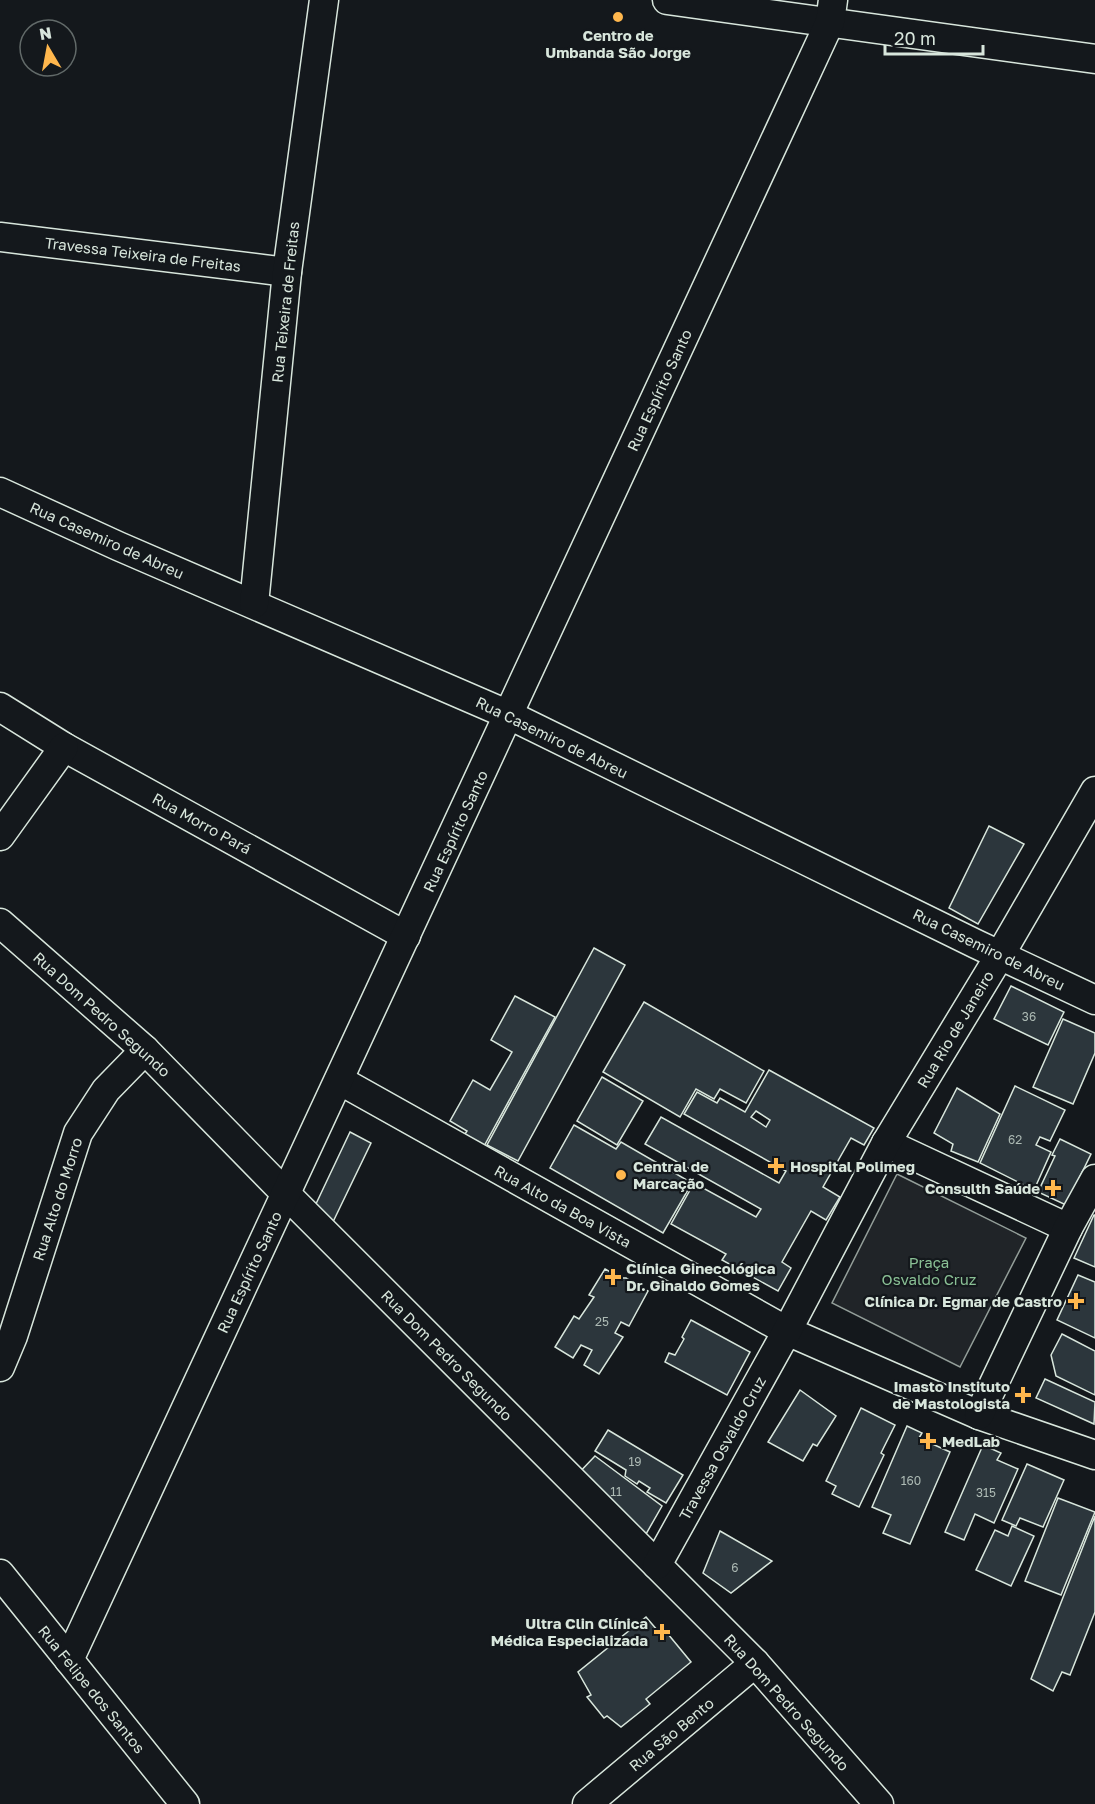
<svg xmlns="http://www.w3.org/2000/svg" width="1095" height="1804" viewBox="0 0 1095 1804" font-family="'Golos Text',sans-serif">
	<rect width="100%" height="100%" fill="#14181c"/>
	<polygon fill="#202428" stroke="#939e99" stroke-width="1.5" points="897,1174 1026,1238 960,1367 832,1303"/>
	<g fill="#2c363c" stroke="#d8e6dc" stroke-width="1.5" fill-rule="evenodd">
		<polygon points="989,826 1024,844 978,924 949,908"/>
		<polygon points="594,948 625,965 518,1161 487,1145"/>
		<polygon points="1011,986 1064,1012 1048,1045 994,1019"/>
		<polygon points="515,996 555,1017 483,1148 463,1137 467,1131 450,1121 473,1080 490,1090 512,1052 491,1040"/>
		<polygon points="644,1002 764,1071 746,1103 720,1089 714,1099 696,1089 680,1117 603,1072"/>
		<polygon points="1063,1019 1095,1033 1095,1053 1073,1104 1033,1087"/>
		<path d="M769 1070 874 1128 864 1145 851 1138 823 1187 840 1197 826 1220 811 1211 782 1262 791 1268 778 1291 722 1260 726 1254 671 1224 694 1183 756 1217 761 1209 645 1144 661 1117 779 1183 786 1171 684 1114 697 1092 717 1103 720 1098 745 1112ZM756 1111 770 1120 766 1127 751 1117Z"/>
		<polygon points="602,1077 643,1101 617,1145 577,1121"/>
		<polygon points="1015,1086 1065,1110 1050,1141 1040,1137 1036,1145 1051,1152 1034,1190 980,1163"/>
		<polygon points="957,1088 1000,1114 978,1162 951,1151 953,1144 934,1133"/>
		<polygon points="574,1125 616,1149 621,1142 692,1183 663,1233 550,1168"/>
		<polygon points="350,1132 371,1143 331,1226 314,1208"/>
		<polygon points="1060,1139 1091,1154 1066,1205 1038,1192 1055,1156 1052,1155"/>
		<polygon points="1094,1215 1095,1215 1095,1267 1074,1258"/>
		<polygon points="605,1269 621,1278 626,1278 648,1291 629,1326 621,1322 615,1333 623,1337 599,1374 584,1365 592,1350 581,1345 573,1358 555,1347 574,1316 579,1319 594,1297 589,1295"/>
		<polygon points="1078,1275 1095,1282 1095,1338 1057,1320"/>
		<polygon points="691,1320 750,1352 727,1395 665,1362 669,1353 675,1355 684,1339 682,1337"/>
		<polygon points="1062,1334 1095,1351 1095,1395 1056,1376 1051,1355"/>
		<polygon points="1045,1379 1095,1402 1094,1424 1036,1398"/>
		<polygon points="800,1390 836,1416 817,1446 813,1444 803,1461 768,1442"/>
		<polygon points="861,1408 895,1425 881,1453 884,1455 859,1507 832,1494 836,1486 826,1481"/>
		<polygon points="907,1426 922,1433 919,1438 950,1452 910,1544 883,1533 891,1515 872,1507"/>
		<polygon points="608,1430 683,1475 666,1503 647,1492 650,1488 639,1481 637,1484 625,1476 626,1470 595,1451"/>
		<polygon points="983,1445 1001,1453 997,1460 1018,1469 994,1523 975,1514 964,1540 945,1532"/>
		<polygon points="595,1456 662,1506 642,1541 575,1477"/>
		<polygon points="1027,1464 1064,1480 1043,1527 1020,1518 1016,1526 1002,1520"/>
		<polygon points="1058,1498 1095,1512 1061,1595 1025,1581"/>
		<polygon points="1095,1516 1095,1612 1070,1675 1062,1672 1053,1691 1031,1679"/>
		<polygon points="1012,1526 1034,1536 1011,1586 976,1570 995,1530 1008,1536"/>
		<polygon points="720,1531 772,1561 731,1593 703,1573"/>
		<polygon points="646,1617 658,1631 663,1628 691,1662 646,1699 650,1704 621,1727 607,1716 604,1718 587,1697 591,1695 578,1672"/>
	</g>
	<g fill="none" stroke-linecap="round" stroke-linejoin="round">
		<g stroke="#d8e6dc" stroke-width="31">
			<g id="minor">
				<polyline points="667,0 1095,59"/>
				<polyline points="0,237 287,272"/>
				<polyline points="0,492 118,546 509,715 976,944 1095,1000"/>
				<polyline points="254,604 287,272 324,0"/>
				<polyline points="0,707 64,747 406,936"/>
				<polyline points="0,836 64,747"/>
				<polyline points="0,923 145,1050 286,1194 755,1663 879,1804"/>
				<polyline points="339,1080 787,1331 979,1415 1095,1455"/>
				<polyline points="886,1143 1068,1228"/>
				<polyline points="0,1367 13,1336 78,1133 106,1090 145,1050"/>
				<polyline points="979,1415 1068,1228 1095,1179"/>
				<polyline points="657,1565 787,1331 886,1143 1000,955 1095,791"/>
				<polyline points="0,1574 185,1804"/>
				<polyline points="69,1660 830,22 833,0"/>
				<polyline points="587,1804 755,1663"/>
			</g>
		</g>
		<use href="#minor" stroke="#14181c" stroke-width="28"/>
	</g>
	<g fill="#ffb74d" stroke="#14181c" stroke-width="2">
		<circle cx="618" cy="17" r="6"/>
		<path d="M773 1157h6v6h6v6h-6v6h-6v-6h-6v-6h6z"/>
		<circle cx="621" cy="1175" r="6"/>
		<path d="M1050 1179h6v6h6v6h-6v6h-6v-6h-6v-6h6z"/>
		<path d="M610 1268h6v6h6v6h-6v6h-6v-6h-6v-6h6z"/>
		<path d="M1073 1292h6v6h6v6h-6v6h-6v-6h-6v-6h6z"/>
		<path d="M1020 1386h6v6h6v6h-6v6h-6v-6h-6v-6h6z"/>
		<path d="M925 1432h6v6h6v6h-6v6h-6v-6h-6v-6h6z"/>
		<path d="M659 1623h6v6h6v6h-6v6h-6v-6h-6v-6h6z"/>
	</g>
	<g text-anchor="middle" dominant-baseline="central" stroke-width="4.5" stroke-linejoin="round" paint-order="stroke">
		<g font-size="12" fill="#adbab4">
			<text x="1029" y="1016">36</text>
			<text x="1015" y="1139">62</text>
			<text x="602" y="1321">25</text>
			<text x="635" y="1461">19</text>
			<text x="911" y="1480">160</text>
			<text x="616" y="1491">11</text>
			<text x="986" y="1492">315</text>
			<text x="735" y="1567">6</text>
		</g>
		<g font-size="15" font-weight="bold" fill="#d8e6dc" stroke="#14181c" text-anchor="start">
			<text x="618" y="35" text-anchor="middle">Centro de<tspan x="618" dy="17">Umbanda São Jorge</tspan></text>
			<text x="633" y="1166">Central de<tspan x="633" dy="17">Marcação</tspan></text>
			<text x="790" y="1166">Hospital Polimeg</text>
			<text x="1040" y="1188" text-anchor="end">Consulth Saúde</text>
			<text x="626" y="1268">Clínica Ginecológica<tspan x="626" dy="17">Dr. Ginaldo Gomes</tspan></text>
			<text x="1062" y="1301" text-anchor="end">Clínica Dr. Egmar de Castro</text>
			<text x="1010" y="1386" text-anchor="end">Imasto Instituto<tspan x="1010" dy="17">de Mastologista</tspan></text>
			<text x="942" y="1441">MedLab</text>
			<text x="648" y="1623" text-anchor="end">Ultra Clin Clínica<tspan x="648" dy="17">Médica Especializada</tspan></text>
		</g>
		<g font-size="15" fill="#d8e6dc" stroke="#14181c">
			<text transform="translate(143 254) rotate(7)">Travessa Teixeira de Freitas</text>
			<text transform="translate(285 302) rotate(-84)">Rua Teixeira de Freitas</text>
			<text transform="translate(659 390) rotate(-65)">Rua Espírito Santo</text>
			<text transform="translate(107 540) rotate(24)">Rua Casemiro de Abreu</text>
			<text transform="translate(552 737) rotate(26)">Rua Casemiro de Abreu</text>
			<text transform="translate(202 823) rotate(29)">Rua Morro Pará</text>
			<text transform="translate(455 831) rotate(-65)">Rua Espírito Santo</text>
			<text transform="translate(989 949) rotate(26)">Rua Casemiro de Abreu</text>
			<text transform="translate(102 1014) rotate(42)">Rua Dom Pedro Segundo</text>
			<text transform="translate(955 1029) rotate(-59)">Rua Rio de Janeiro</text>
			<text transform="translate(57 1199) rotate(-72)">Rua Alto do Morro</text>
			<text transform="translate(563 1206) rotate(29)">Rua Alto da Boa Vista</text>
			<text transform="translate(249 1272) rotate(-65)">Rua Espírito Santo</text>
			<text transform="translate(447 1355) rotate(45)">Rua Dom Pedro Segundo</text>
			<text transform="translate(722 1448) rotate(-61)">Travessa Osvaldo Cruz</text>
			<text transform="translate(92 1689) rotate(51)">Rua Felipe dos Santos</text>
			<text transform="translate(787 1702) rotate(48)">Rua Dom Pedro Segundo</text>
			<text transform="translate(671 1734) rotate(-40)">Rua São Bento</text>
		</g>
		<g font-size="15" fill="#8ac095" stroke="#14181c">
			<text x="929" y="1262">Praça<tspan x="929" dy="17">Osvaldo Cruz</tspan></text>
		</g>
	</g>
	<g transform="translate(48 48) rotate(350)"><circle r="28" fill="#14181c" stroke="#626a69" stroke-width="1.5"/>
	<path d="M0-4.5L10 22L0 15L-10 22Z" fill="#ffb74d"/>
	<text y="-9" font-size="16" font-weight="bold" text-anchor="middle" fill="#d8e6dc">N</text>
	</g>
	<path d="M885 45v9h98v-9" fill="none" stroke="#d8e6dc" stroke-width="3"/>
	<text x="894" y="45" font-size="18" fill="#d8e6dc" stroke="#14181c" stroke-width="4.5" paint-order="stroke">20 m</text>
</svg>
